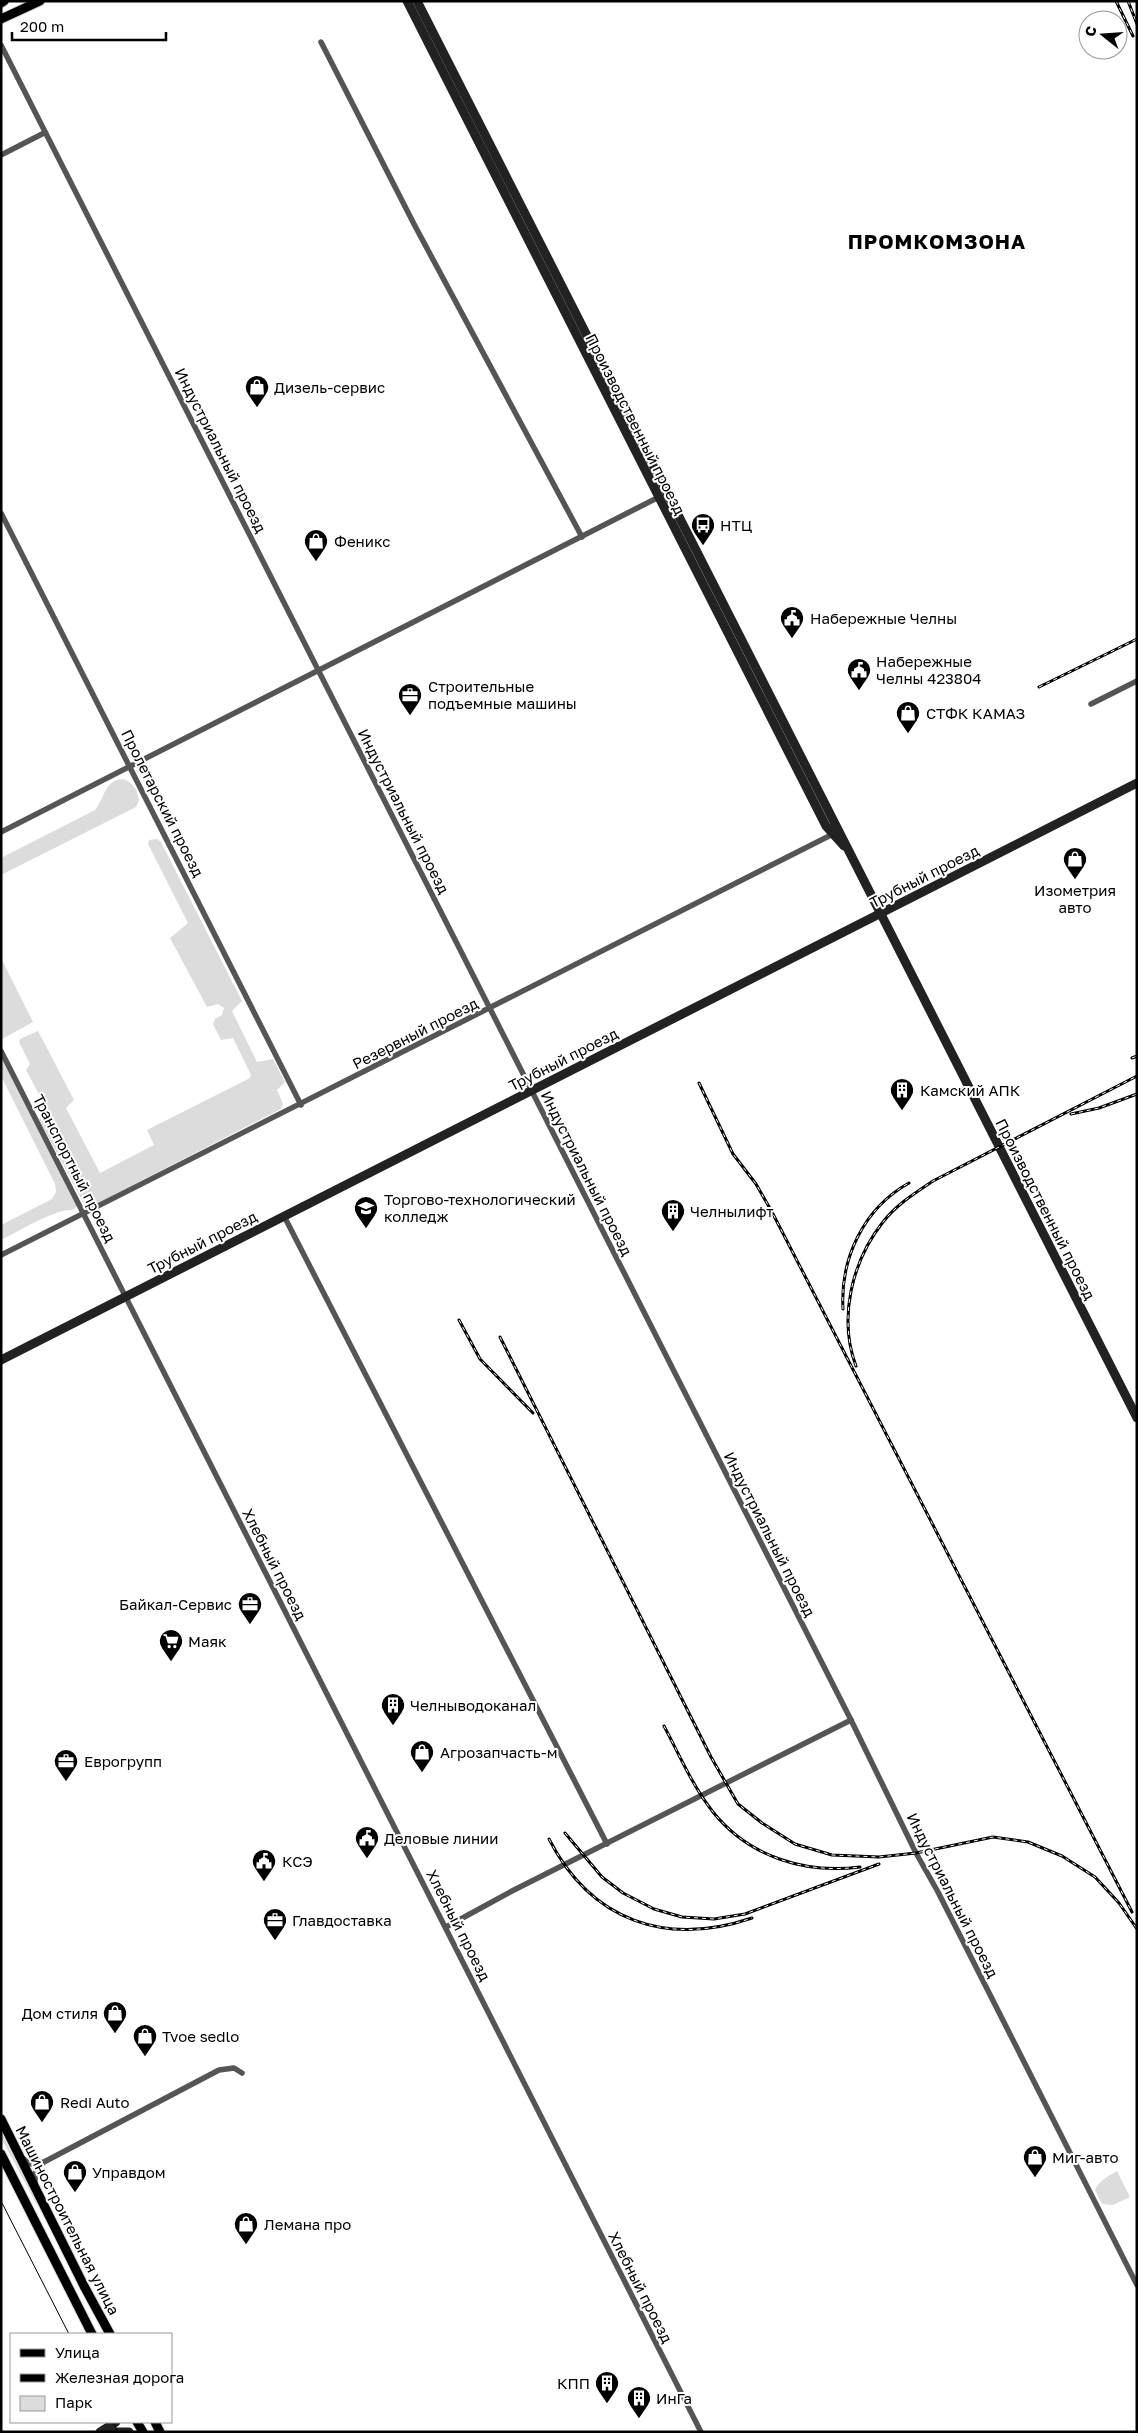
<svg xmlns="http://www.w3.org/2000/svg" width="1138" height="2433" viewBox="0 0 1138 2433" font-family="'Golos Text',sans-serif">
	<rect width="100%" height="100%" fill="#fff"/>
	<g fill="#dcdcdc">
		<path d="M122 779C134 782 137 790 139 801L136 807 1 875V858L95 810C105 798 104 781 122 779Z"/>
		<polygon points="157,839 161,842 242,1001 232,1011 257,1062 273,1059 285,1082 277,1090 283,1104 281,1109 92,1206 85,1206 39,1119 48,1111 26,1070 30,1064 19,1042 20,1039 38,1031 74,1100 66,1108 100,1173 154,1145 147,1130 250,1078 251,1075 233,1038 221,1040 213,1024 215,1019 222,1015 224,1008 218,1004 207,1007 170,938 188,923 148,844 149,840"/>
		<polygon points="1,958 33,1022 2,1039 1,1039"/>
		<path d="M1 1054 77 1207 72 1210C56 1208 17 1232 1 1240V1225L52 1199 56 1192 55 1184 1 1076Z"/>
		<polygon points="1,2132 61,2249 1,2138"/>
		<path d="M1117 2171 1130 2197 1113 2205 1102 2204 1095 2190C1100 2180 1107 2177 1117 2171Z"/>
	</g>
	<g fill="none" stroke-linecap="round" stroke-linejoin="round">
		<g stroke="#dbdbdb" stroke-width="11">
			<g id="primary">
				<polyline points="1,3 4,1"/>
				<polyline points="1,19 40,1"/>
				<polyline points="1,2119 84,2286 110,2334"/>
				<polyline points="1,2154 92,2334"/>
				<polyline points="137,2422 143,2432"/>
				<polyline points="155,2422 160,2432"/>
			</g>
		</g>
		<g stroke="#555" stroke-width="5.5">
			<polyline points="321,42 415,226 582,537"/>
			<polyline points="1,45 851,1720 916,1853 938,1892 1137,2285"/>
			<polyline points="1,155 44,133"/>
			<polyline points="1,513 301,1105"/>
			<polyline points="1091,704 1137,681"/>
			<polyline points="1,832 657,498"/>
			<polyline points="1,1051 701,2432"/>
			<polyline points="284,1216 607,1844"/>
			<polyline points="1,1255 835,833"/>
			<polyline points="446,1927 512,1891 851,1720"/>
			<polyline points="22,2158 31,2164 44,2162 219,2070 234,2068 242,2073"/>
			<polyline points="35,2184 35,2173 43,2163"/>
		</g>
		<g stroke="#222" stroke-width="9">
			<polyline points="407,1 826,826 844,846"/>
			<polyline points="417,1 1137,1418"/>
			<polyline points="1,1360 1137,783"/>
			<polyline points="100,2432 116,2422"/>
			<polyline points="114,2432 129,2432"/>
		</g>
		<use href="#primary" stroke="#000" stroke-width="9"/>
		<g stroke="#000" stroke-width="1">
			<polyline points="1,2201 69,2334"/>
			<polyline points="113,2422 118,2432"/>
		</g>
		<g stroke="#000" stroke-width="3">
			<g id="rail">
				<polyline points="1116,1 1133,36"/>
				<polyline points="1128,1 1137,24"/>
				<polyline points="1039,687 1137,639"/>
				<polyline points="1132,1058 1137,1056"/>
				<polyline points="699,1083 733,1154 756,1184 772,1212 1132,1912"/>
				<polyline points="1071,1114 1099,1108 1137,1094"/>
				<path d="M843 1309C840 1258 864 1208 909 1183"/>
				<polyline points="459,1320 480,1359 533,1413"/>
				<polyline points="500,1337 711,1757 738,1804 762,1823 795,1844 832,1855 879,1857 916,1853 993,1837 1028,1842 1062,1856 1095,1877 1119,1903 1137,1929"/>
				<path d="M856 1366C838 1318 852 1261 883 1222 896 1205 915 1193 933 1181L1137 1076"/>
				<path d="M664 1726C679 1754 693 1787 713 1812 749 1857 805 1874 860 1867"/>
				<polyline points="565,1833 602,1877 623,1893 654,1909 682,1917 714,1919 745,1914 879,1864"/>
				<path d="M549 1839C591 1921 666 1947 752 1918"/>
			</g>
		</g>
		<use href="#rail" stroke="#fff" stroke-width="1" stroke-dasharray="4" stroke-linecap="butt"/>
	</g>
	<defs>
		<g id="shop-pin" transform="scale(1.25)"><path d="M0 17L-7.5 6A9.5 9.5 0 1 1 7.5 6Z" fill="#000" stroke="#fff"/><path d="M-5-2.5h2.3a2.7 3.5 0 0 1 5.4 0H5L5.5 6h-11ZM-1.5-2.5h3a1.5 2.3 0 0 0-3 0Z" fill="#fff"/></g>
		<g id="bus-pin" transform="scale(1.25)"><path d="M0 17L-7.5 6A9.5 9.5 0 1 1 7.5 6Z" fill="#000" stroke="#fff"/><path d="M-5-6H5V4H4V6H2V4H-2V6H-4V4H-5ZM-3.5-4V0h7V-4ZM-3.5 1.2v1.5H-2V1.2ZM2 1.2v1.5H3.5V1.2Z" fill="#fff"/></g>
		<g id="civic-pin" transform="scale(1.25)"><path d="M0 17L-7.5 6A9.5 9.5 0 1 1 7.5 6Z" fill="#000" stroke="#fff"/><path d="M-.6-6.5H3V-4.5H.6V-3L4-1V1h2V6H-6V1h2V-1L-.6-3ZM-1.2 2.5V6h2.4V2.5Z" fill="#fff"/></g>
		<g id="office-pin" transform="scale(1.25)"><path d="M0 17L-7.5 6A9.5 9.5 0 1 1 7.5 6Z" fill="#000" stroke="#fff"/><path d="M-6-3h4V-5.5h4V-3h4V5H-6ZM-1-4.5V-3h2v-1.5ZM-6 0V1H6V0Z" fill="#fff"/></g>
		<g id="building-pin" transform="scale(1.25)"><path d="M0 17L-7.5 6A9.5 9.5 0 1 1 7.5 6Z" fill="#000" stroke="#fff"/><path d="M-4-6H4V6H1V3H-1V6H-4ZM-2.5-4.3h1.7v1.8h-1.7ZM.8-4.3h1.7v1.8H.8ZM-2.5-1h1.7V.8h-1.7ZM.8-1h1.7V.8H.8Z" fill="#fff"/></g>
		<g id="university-pin" transform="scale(1.25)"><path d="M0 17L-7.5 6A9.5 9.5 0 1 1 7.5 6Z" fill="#000" stroke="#fff"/><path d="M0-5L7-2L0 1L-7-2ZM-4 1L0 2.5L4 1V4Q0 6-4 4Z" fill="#fff"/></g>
		<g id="supermarket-pin" transform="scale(1.25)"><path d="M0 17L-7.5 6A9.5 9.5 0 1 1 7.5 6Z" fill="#000" stroke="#fff"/><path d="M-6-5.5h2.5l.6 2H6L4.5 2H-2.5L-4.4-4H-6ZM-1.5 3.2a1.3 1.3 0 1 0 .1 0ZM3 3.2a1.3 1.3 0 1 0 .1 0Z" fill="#fff"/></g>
	</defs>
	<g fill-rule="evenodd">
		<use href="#shop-pin" x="257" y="387"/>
		<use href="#bus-pin" x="703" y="525"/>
		<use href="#shop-pin" x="316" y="541"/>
		<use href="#civic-pin" x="792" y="618"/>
		<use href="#civic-pin" x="859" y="670"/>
		<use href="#office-pin" x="410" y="695"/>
		<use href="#shop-pin" x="908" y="713"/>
		<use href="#shop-pin" x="1075" y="859"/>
		<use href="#building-pin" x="902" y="1090"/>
		<use href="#university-pin" x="366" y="1208"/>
		<use href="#building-pin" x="673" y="1211"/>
		<use href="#office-pin" x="250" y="1604"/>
		<use href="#supermarket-pin" x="171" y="1641"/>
		<use href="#building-pin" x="393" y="1705"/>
		<use href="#shop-pin" x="422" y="1752"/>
		<use href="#office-pin" x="66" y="1761"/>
		<use href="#civic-pin" x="367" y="1838"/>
		<use href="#civic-pin" x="264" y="1861"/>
		<use href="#office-pin" x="275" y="1920"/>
		<use href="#shop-pin" x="115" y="2013"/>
		<use href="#shop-pin" x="145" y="2036"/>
		<use href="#shop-pin" x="42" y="2102"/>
		<use href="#shop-pin" x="1035" y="2157"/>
		<use href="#shop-pin" x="75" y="2172"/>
		<use href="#shop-pin" x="246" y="2224"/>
		<use href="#building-pin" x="607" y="2383"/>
		<use href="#building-pin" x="639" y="2398"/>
	</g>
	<g text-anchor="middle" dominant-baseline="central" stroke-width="4" stroke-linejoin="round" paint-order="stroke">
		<g font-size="15" fill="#000" stroke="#fff" text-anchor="start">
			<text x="274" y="387">Дизель-сервис</text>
			<text x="720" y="525">НТЦ</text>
			<text x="334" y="541">Феникс</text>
			<text x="810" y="618">Набережные Челны</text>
			<text x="876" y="661">Набережные<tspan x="876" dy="17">Челны 423804</tspan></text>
			<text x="428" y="686">Строительные<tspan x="428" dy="17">подъемные машины</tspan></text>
			<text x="926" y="713">СТФК КАМАЗ</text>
			<text x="1075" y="890" text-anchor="middle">Изометрия<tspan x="1075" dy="17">авто</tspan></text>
			<text x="920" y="1090">Камский АПК</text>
			<text x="384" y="1199">Торгово-технологический<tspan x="384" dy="17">колледж</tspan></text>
			<text x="690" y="1211">Челнылифт</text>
			<text x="232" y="1604" text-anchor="end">Байкал-Сервис</text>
			<text x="188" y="1641">Маяк</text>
			<text x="410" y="1705">Челныводоканал</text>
			<text x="440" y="1752">Агрозапчасть-м</text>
			<text x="84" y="1761">Еврогрупп</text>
			<text x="384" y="1838">Деловые линии</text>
			<text x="282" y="1861">КСЭ</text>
			<text x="292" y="1920">Главдоставка</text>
			<text x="98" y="2013" text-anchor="end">Дом стиля</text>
			<text x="162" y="2036">Tvoe sedlo</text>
			<text x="60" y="2102">Redi Auto</text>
			<text x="1052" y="2157">Миг-авто</text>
			<text x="92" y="2172">Управдом</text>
			<text x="264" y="2224">Лемана про</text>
			<text x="590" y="2383" text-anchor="end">КПП</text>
			<text x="656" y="2398">ИнГа</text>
		</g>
		<g font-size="15" fill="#000" stroke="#fff">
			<text transform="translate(636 424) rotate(63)">Производственный проезд</text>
			<text transform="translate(221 450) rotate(63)">Индустриальный проезд</text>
			<text transform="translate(163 803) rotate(63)">Пролетарский проезд</text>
			<text transform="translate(404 811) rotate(63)">Индустриальный проезд</text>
			<text transform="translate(924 876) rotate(-27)">Трубный проезд</text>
			<text transform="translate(415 1033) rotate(-27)">Резервный проезд</text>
			<text transform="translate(563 1059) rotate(-27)">Трубный проезд</text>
			<text transform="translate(75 1168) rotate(63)">Транспортный проезд</text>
			<text transform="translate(587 1173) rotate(63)">Индустриальный проезд</text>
			<text transform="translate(1046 1209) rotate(63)">Производственный проезд</text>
			<text transform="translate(202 1242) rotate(-27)">Трубный проезд</text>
			<text transform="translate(770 1534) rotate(63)">Индустриальный проезд</text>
			<text transform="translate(275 1564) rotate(63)">Хлебный проезд</text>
			<text transform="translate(953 1895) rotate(63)">Индустриальный проезд</text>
			<text transform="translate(459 1925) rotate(63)">Хлебный проезд</text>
			<text transform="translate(68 2220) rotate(63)">Машиностроительная улица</text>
			<text transform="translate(641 2287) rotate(63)">Хлебный проезд</text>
		</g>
		<g font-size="20" font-weight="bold" letter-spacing="1" fill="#000" stroke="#fff">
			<text x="937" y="241">ПРОМКОМЗОНА</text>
		</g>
	</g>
	<rect width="1138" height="2433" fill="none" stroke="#000000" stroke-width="5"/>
	<rect x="10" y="2333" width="162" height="90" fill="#ffffff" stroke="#999999"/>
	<rect x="20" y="2349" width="25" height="8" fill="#000000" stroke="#999999"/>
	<text x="55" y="2358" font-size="15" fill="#000000">Улица</text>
	<rect x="20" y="2374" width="25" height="8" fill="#000000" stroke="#999999"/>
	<text x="55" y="2383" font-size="15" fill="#000000">Железная дорога</text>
	<rect x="20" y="2396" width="25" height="15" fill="#dcdcdc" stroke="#999999"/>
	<text x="55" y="2408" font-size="15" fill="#000000">Парк</text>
	<g transform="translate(1103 35) rotate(287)"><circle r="24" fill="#ffffff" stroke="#999999"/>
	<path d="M0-4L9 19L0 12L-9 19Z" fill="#000000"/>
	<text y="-8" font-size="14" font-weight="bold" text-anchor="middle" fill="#000000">С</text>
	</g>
	<path d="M12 32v8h154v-8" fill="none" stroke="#000000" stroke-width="2.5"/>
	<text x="20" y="32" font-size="15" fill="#000000" stroke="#ffffff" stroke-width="4" paint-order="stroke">200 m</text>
</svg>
